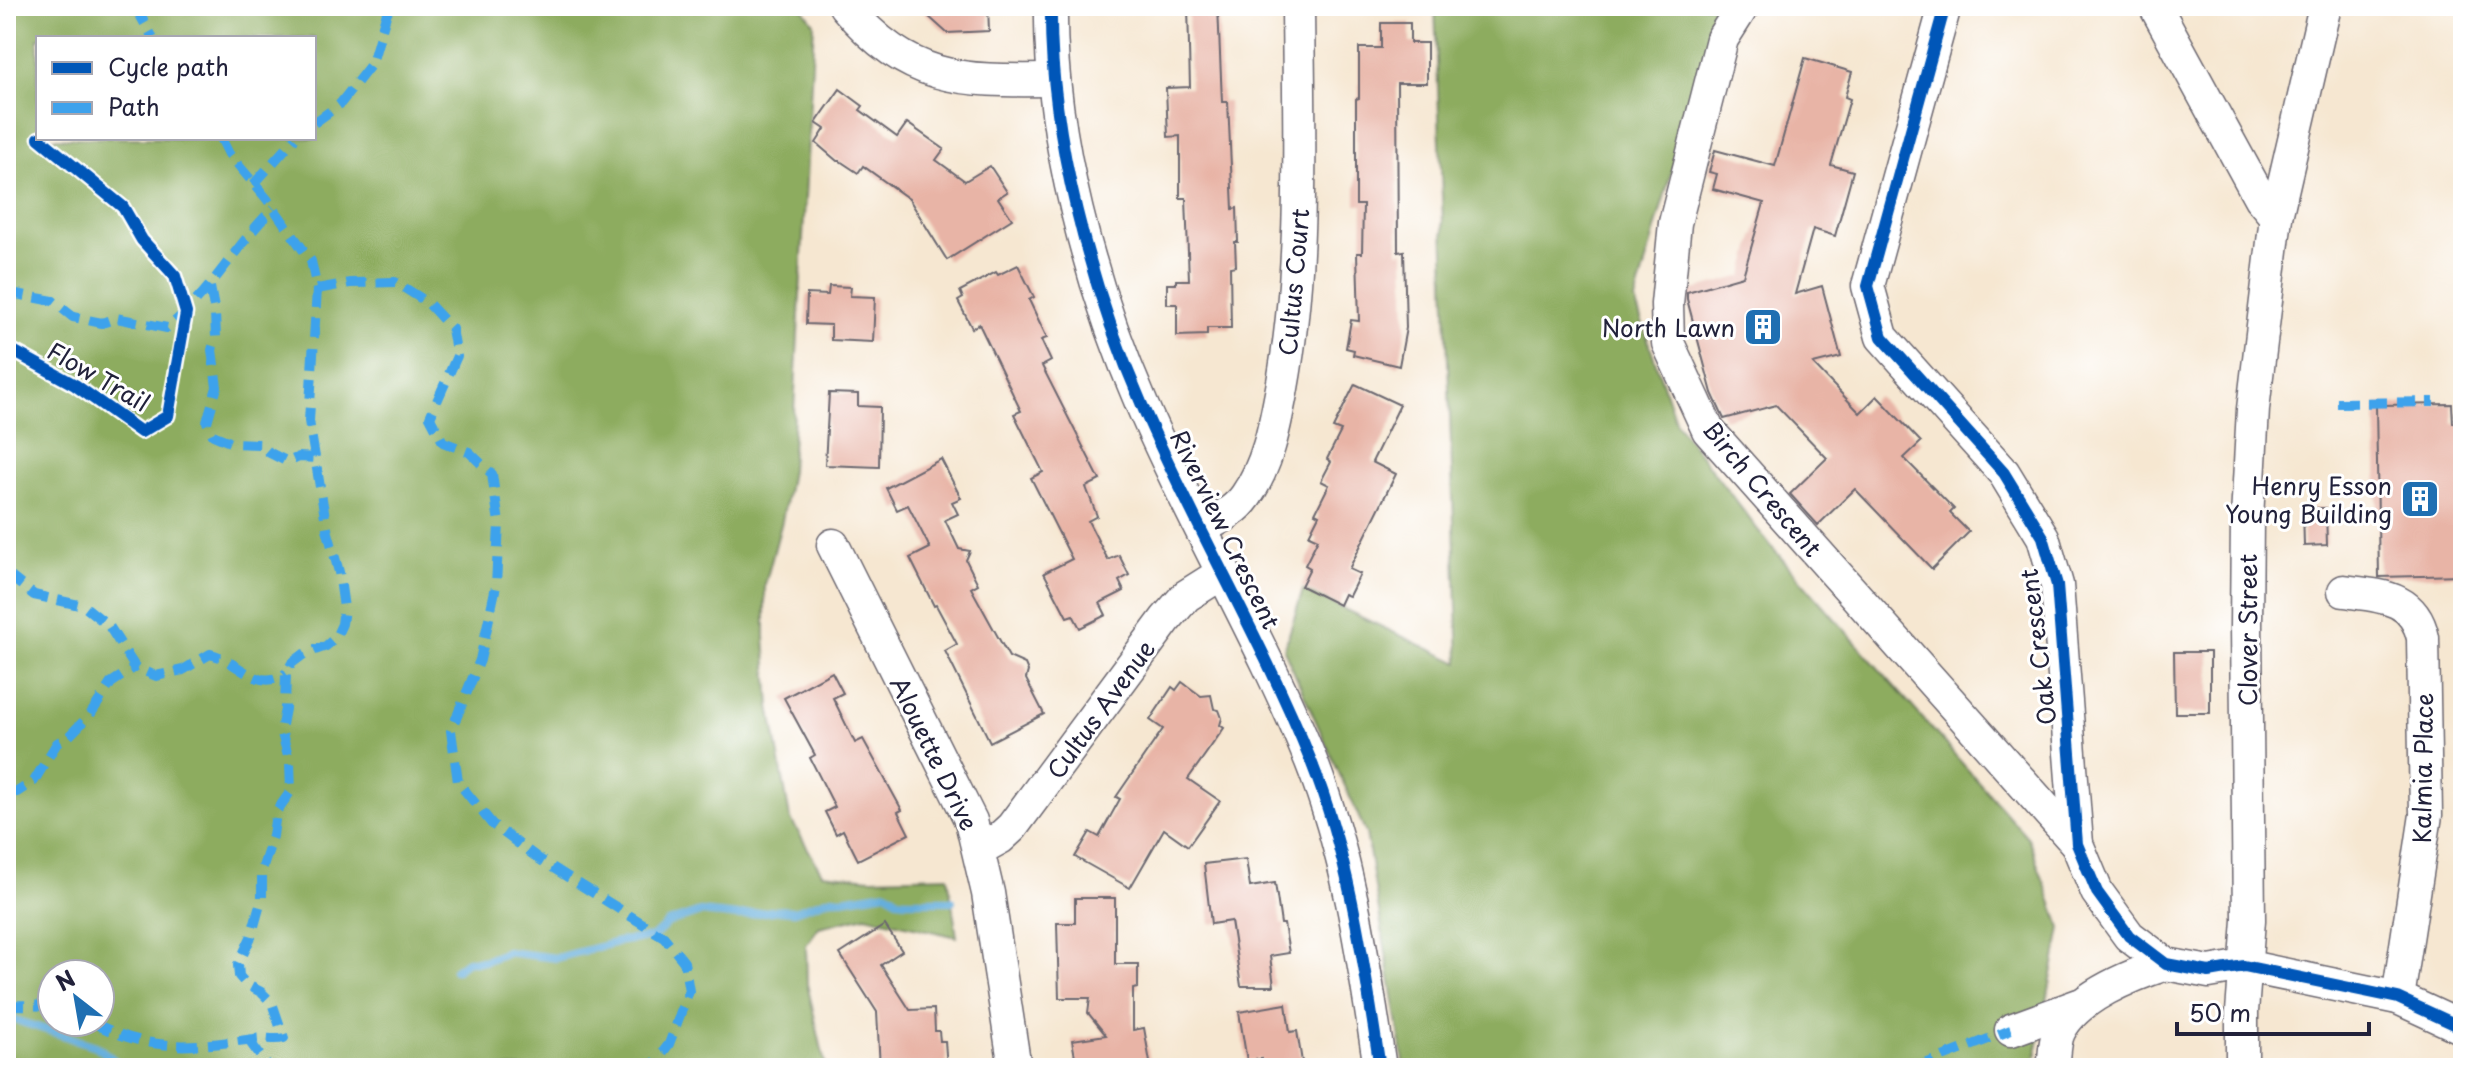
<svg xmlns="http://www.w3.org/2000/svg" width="2469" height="1074" viewBox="0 0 2469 1074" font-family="'Playpen Sans',sans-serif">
	<rect width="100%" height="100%" fill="#fff"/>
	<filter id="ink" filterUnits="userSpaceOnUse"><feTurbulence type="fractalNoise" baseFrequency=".0125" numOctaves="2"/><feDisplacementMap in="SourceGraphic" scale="16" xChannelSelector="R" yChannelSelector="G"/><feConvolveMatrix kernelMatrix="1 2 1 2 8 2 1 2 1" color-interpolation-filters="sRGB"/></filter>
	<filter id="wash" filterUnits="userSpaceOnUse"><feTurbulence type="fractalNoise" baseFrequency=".006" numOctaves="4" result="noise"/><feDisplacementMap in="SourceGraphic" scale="32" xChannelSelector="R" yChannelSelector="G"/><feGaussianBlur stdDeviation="1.8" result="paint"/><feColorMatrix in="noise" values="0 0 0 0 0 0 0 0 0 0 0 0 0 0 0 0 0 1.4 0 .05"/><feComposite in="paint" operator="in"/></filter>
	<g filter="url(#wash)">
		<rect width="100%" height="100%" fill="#f6e7d1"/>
		<g fill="#8dac5f" stroke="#58674d" stroke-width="2" fill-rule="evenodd">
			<path d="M6 6H801L814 23 791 471 782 521 765 585V637L770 706 790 818 822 873 871 878 948 876 957 937 866 916 819 927 806 945 807 984 826 1068H6ZM38 38H314V138H38ZM52 974H100V1022H52Z"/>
			<polygon points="1435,6 1733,6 1701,66 1635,301 1676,423 1768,543 2028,838 2061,928 2034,1068 1405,1068 1366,833 1284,650 1303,590 1459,663"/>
		</g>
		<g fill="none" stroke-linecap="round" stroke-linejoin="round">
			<g stroke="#65aedc" stroke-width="8">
				<polyline points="455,970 467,961 484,961 507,952 556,958 622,941 653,937 668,923 700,912 738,916 778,910 794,911 832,898 842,899 887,892 898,900 906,901 952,901"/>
				<polyline points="6,1017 96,1046 124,1068"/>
			</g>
		</g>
		<g id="blocks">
			<g fill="#e8b4a6">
				<polygon points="917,6 988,6 989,31 947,33"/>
				<polygon points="1188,6 1218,6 1222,102 1228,102 1233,209 1237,208 1238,242 1235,242 1236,266 1230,267 1231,328 1207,328 1207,335 1177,336 1177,304 1167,304 1167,284 1176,284 1176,280 1189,280 1186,198 1180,198 1180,136 1168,137 1166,88 1190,87"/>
				<polygon points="1381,23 1410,23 1410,43 1427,43 1427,83 1397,83 1398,252 1404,251 1406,328 1399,366 1353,355 1354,350 1346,348 1351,320 1359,321 1357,253 1362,253 1363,205 1356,205 1356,99 1359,98 1359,48 1381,48"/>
				<polygon points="1805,58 1852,72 1845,97 1850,99 1831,165 1853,171 1835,236 1813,229 1795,294 1822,286 1841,357 1813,364 1860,413 1877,396 1921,442 1904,458 1954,509 1950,513 1969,532 1932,569 1855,489 1818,525 1790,494 1827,458 1776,405 1724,419 1712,393 1687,299 1687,292 1743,276 1764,203 1713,189 1717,174 1709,172 1715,150 1775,166"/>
				<polygon points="840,89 863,106 860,110 897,137 907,123 944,149 936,160 965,181 990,166 1007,192 998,198 1012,219 947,260 909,199 863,166 858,173 840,161 837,161 816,143 825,129 816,123"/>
				<polygon points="1018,265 1034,297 1029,300 1047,338 1041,340 1051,361 1042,366 1100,480 1086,487 1097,516 1088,521 1108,560 1119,555 1129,575 1119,581 1124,591 1100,603 1106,615 1080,628 1073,615 1067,617 1044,573 1072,559 1031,478 1043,472 1014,414 1021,411 979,324 972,328 958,301 963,298 960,291 996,272 998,275"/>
				<polygon points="829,286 851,287 850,296 875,297 873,342 831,340 831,325 806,324 807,294 828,295"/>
				<polygon points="1355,384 1400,405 1372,462 1396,474 1349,569 1360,574 1349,596 1344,594 1339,605 1301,586 1310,568 1305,565 1318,539 1309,535 1319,515 1315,513 1329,485 1321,481 1331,462 1327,459 1341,431 1333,428"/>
				<polygon points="829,393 858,394 858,406 880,407 879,467 825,465"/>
				<polygon points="2452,404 2453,423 2463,423 2463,575 2379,577 2376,405"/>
				<polygon points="941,459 961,498 952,502 958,514 945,520 959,549 970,551 966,560 978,584 971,588 1009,657 1025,664 1028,671 1026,679 1044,714 990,742 945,651 957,644 936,605 934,606 910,558 930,548 908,505 897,510 886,488"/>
				<polygon points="2303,508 2326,508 2327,545 2304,546"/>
				<polygon points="2174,652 2210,652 2210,713 2175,713"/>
				<polygon points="832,672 843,693 833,698 855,743 863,739 902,810 898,812 909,834 858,860 843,830 836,834 825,812 835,807 810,758 815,755 784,698"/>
				<polygon points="1182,682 1201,696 1211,695 1214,709 1219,710 1222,718 1220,725 1224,728 1188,779 1220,801 1188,846 1164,829 1130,888 1075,857 1090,832 1099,837 1120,799 1116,797 1163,729 1150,720 1172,687 1176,690"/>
				<polygon points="1246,859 1250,887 1275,883 1281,924 1284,924 1289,953 1270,956 1274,986 1241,986 1231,921 1211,924 1204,864"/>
				<polygon points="1075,898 1115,898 1115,964 1138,964 1138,988 1133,989 1133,1030 1144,1028 1151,1068 1110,1068 1109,1064 1077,1068 1072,1040 1106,1035 1088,1013 1090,998 1059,998 1057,923 1075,923"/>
				<polygon points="885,925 902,951 881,965 910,1010 934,1009 935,1031 939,1031 940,1041 945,1041 947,1068 880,1068 877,1012 840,954"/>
				<polygon points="1286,1004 1290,1032 1297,1031 1303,1068 1262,1068 1261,1059 1247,1061 1239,1012"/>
			</g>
		</g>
	</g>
	<g filter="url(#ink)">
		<use href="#blocks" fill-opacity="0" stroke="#6c6770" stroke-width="2"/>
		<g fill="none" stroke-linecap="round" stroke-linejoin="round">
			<g stroke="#6c6770" stroke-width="35">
				<g id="minor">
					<path d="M845 6C910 83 962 81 1054 80"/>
					<path d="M1051 6C1049 135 1091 288 1142 405 1194 526 1262 639 1311 761 1350 859 1364 964 1380 1068"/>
					<polyline points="1743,6 1722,39 1675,223 1667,304 1668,343 1708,430 2077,844"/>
					<polyline points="1945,6 1868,286 1882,337 2004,473 2043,537 2057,585 2077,844 2097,892 2129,936 2166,964 2209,972 2244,966 2398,998 2463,1028"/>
					<polyline points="2155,6 2260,198 2276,217"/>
					<path d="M1202 528C1218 519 1235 512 1246 496 1268 465 1275 425 1282 388 1305 261 1299 134 1298 6"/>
					<polyline points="833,545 971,821 988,893 1015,1068"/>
					<path d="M2344 591C2381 596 2414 596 2423 638L2426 815 2398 998"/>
					<polyline points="980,849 1000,838 1012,827 1166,619 1186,596 1224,572"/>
					<polyline points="2011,1030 2079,1005"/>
					<path d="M2053 1068C2055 1057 2054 1040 2060 1030 2077 997 2132 975 2166 964"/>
					<polyline points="2242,1068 2242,1012 2249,920 2246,626 2247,518 2253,409 2276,217 2325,6"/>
				</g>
			</g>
			<use href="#minor" stroke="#fff" stroke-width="32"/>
			<g stroke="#3ea2ec" stroke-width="10" stroke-dasharray="20 10" stroke-linecap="butt">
				<polyline points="135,6 153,38"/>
				<polyline points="314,123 340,104 372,63 387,12 392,6"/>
				<polyline points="253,185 295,138"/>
				<polyline points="210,287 215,313 216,337 212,350 217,387 207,422 213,435 232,443 260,444 270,453 288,462 299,457 315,458"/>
				<polyline points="317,289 350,283 395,282 427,302 452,329 457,356 430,417 443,442 469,452 492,474 499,523 496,586 480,660 451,731 458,782 492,824 539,859 664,937 684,962 689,991 669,1044 651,1068"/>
				<path d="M6 292 53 301 73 317 102 323 116 318 167 328C212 293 234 246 274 208"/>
				<polyline points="2337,403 2434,402"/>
				<path d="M6 573 34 595 84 606 109 626 135 667 156 676 183 670 210 654C237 659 257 694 286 673"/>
				<polyline points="6,793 17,792 34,781 57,743 69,736 90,715 111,683 135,667"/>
				<polyline points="6,1001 14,1005 52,1006"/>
				<path d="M92 1022C151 1053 192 1047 254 1039 265 1037 274 1041 284 1038L272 1003 261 992 246 984 239 976 238 965 251 937 262 897V870L273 836 276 812 291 791 290 762 281 730 285 709 286 673 292 663 304 654 326 646 336 637 342 624 344 608 339 572 327 529 309 421 317 289 311 261 267 199 229 154 221 138"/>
				<polyline points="248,1039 269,1068"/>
				<polyline points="1915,1068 2011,1030"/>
			</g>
			<g stroke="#fff" stroke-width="17">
				<g id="cycleway">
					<path d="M1051 6C1049 135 1091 288 1142 405 1194 526 1262 639 1311 761 1350 859 1364 964 1380 1068"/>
					<polyline points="1945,6 1868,286 1882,337 2004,473 2043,537 2057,585 2077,844 2097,892 2129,936 2166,964 2209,972 2244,966 2398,998 2463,1028"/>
					<polyline points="6,347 75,385 141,432 168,416 186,313 175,276 142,240 123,207 39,138"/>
				</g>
			</g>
			<use href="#cycleway" stroke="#0057b8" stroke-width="12"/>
		</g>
	</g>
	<defs>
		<g id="building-square" transform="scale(2)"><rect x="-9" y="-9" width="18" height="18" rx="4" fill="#1f6fb2" stroke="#fff"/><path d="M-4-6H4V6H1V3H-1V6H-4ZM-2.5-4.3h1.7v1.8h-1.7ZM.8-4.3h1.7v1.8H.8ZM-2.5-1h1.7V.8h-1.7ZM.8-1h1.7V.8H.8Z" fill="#fff"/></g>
	</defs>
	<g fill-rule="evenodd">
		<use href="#building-square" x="1763" y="327"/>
		<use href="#building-square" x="2420" y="499"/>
	</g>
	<g text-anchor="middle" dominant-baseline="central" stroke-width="6" stroke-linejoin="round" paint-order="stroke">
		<g font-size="24" fill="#22223b" stroke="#fff">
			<text transform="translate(1293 282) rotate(-85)">Cultus Court</text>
			<text transform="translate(99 376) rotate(30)">Flow Trail</text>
			<text transform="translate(1763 488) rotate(50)">Birch Crescent</text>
			<text transform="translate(1226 529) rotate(64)">Riverview Crescent</text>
			<text transform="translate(2247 630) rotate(-90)">Clover Street</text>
			<text transform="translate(2037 647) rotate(-97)">Oak Crescent</text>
			<text transform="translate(1100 709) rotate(-54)">Cultus Avenue</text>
			<text transform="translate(935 753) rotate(64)">Alouette Drive</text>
			<text transform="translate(2422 768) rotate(-89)">Kalmia Place</text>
		</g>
		<g font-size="24" fill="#22223b" stroke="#fff" text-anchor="end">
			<text x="1735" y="327">North Lawn</text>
			<text x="2392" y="485">Henry Esson<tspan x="2392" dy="28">Young Building</tspan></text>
		</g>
	</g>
	<rect width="2469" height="1074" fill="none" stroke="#fff" stroke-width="32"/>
	<rect x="36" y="36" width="280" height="104" fill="#ffffff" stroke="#a7a7b1" stroke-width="2"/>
	<rect x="52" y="62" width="40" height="12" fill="#0057b8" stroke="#a7a7b1" stroke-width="2"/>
	<text x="108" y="76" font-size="24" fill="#22223b">Cycle path</text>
	<rect x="52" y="102" width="40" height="12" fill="#3ea2ec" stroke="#a7a7b1" stroke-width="2"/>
	<text x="108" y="116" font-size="24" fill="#22223b">Path</text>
	<g transform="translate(76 998) rotate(329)"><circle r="38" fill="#ffffff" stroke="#a7a7b1" stroke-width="2"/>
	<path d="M0-6L14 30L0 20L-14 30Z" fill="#1f6fb2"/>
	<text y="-12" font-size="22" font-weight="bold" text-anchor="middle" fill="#22223b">N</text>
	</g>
	<path d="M2177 1022v12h192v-12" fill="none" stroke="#22223b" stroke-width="4"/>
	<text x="2189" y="1022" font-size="24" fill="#22223b" stroke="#ffffff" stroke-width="6" paint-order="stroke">50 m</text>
</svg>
